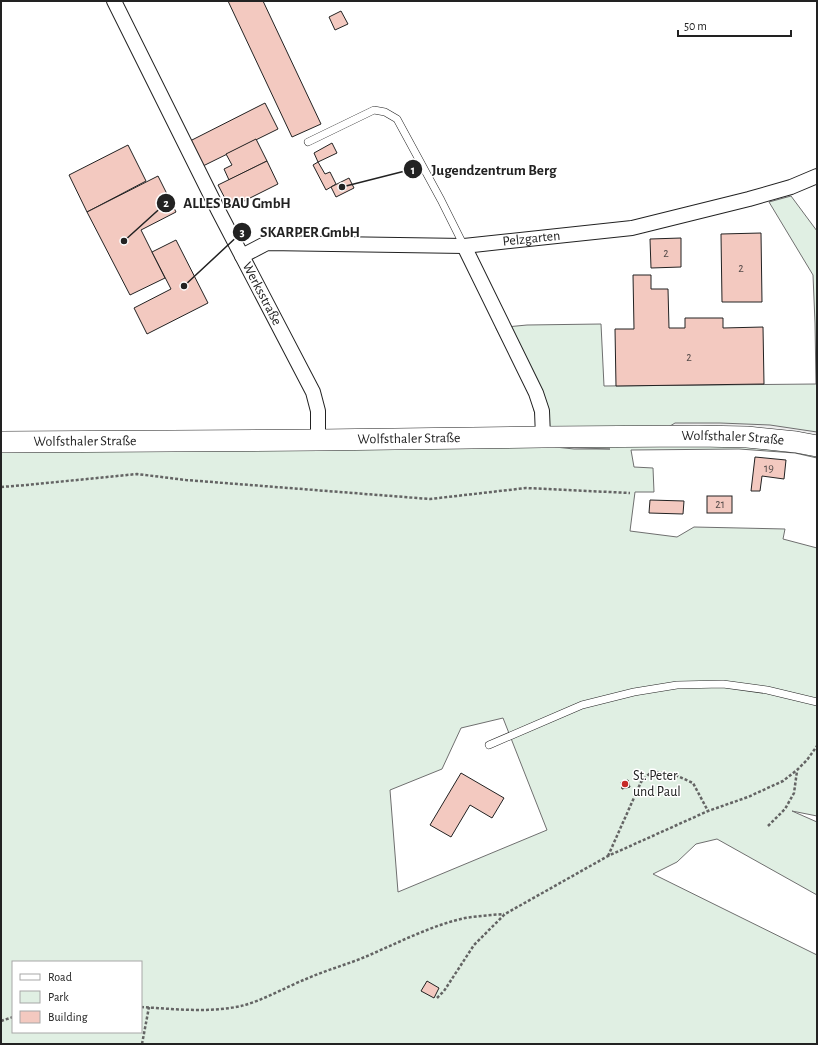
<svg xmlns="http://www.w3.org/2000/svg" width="818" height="1045" viewBox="0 0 818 1045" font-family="'Alegreya Sans',sans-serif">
	<rect width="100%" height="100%" fill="#fff"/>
	<path fill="#e0efe3" stroke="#6f6f6f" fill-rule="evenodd" d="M791 196 817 231V458L795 453 739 449 631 450 634 467 653 468 654 492H635L630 531 677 537 694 527 785 529 783 539 817 548V816L792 811 817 822V895L717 839 696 844 677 862 653 874 817 955V1044H1V452L543 446 530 394 496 328 527 325 601 324 604 386 816 384 815 323 813 275 769 202ZM555 447 610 449H574ZM503 718 547 830 398 892 390 790 442 769 461 728ZM13 962H141V1032H13Z"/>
	<polygon fill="#ededed" stroke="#6f6f6f" points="675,423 720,423 770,425 817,432 817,439 665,429"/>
	<g fill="#f3c9c0" stroke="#222">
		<polygon points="228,1 263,1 321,124 292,137"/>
		<polygon points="341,11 348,24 335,30 329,17"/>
		<polygon points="265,103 278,129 203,166 190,141"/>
		<polygon points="256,139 267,161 229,180 224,169 232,165 226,154"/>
		<polygon points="332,143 337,153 318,162 314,153"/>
		<polygon points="128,145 146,181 87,212 69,175"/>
		<polygon points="267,161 278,184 230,208 218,185"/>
		<polygon points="318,162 325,174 330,172 336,184 326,190 313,165"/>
		<polygon points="158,176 176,212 141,230 165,278 130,295 87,212"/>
		<polygon points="349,178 354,188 336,197 331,187"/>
		<polygon points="761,233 762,302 722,302 721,234"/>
		<polygon points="681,238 681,267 651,268 650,239"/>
		<polygon points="176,240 208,303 147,334 134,308 171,289 152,252"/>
		<polygon points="633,275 651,275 651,289 668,289 669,328 685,328 685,318 723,318 723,328 763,327 764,384 616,386 615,329 634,329"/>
		<polygon points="755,457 786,460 784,479 762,476 760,491 751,491"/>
		<rect x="707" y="496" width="25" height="17"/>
		<polygon points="650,500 684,501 683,514 649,513"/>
		<polygon points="461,773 504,798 492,818 470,805 451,837 430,825"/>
		<polygon points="628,780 630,787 622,789 621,782"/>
		<polygon points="427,981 439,988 434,998 421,991"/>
	</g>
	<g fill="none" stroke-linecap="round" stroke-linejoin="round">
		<g stroke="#222" stroke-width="8">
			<g id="lane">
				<polyline points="308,142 374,110 385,112 397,119 441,200 464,246"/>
				<polyline points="489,745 582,705 634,692 677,685 723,684 767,690 817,702"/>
			</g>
		</g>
		<g stroke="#222" stroke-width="16">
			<g id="street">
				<path id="s1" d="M114 1 218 210 313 392 318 411V440"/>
				<polyline points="464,246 536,393 542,411 543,437"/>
				<path id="s2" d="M242 256 267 243 464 246 632 228 749 199 791 187 817 176"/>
			</g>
		</g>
		<g stroke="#222" stroke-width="22">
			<g id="primary">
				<path id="s3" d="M1 442 318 440 543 437 698 436 747 437 796 442 817 446"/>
			</g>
		</g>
		<g stroke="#646464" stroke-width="2.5" stroke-dasharray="3 2" stroke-linecap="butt">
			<polyline points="1,487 27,485 137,474 186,480 430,499 526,488 630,493"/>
			<polyline points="768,826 785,809 794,793 797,771"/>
			<polyline points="608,856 641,782 651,772 673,774 693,783 708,811"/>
			<polyline points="437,998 444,991 474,945 505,914 608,856 708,811 748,797 783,781 797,770 807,760 817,746"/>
			<path d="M141 1007C174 1009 209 1013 241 1006 262 1001 286 987 306 979 324 971 342 966 360 959 394 945 429 926 465 918 478 916 491 915 504 914"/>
			<polyline points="1,1021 13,1017"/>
			<polyline points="142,1044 149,1007"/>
		</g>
		<use href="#lane" stroke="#fff" stroke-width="7"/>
		<use href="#street" stroke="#fff" stroke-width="14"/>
		<use href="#primary" stroke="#fff" stroke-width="21"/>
	</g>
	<circle fill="#c62828" stroke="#fff" stroke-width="1.5" cx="625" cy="784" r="4"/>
	<g text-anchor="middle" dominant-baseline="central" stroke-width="3" stroke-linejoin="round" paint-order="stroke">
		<g font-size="12" fill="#564c4a">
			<text x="666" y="253">2</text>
			<text x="741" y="268">2</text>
			<text x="689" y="357">2</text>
			<text x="769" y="468">19</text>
			<text x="720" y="504">21</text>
		</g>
		<g font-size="14" fill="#222" stroke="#fff">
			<text stroke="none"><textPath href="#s2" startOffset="293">Pelzgarten</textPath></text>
			<text stroke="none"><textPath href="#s1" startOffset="328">Werksstraße</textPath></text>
			<text stroke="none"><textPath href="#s3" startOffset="408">Wolfsthaler Straße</textPath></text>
			<text stroke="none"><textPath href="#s3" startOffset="732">Wolfsthaler Straße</textPath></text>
			<text stroke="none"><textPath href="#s3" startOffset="84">Wolfsthaler Straße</textPath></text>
		</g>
		<g font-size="14" fill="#222" stroke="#fff" text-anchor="start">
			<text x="633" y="776">St. Peter<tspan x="633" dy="16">und Paul</tspan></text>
		</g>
	</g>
	<path fill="none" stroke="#222" stroke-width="1.5" d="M342 187L413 169M124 241L166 203M184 286L242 232"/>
	<g fill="#222" stroke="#fff" stroke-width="1.5">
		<circle cx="342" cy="187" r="4"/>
		<circle cx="124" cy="241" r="4"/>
		<circle cx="184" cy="286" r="4"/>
		<circle cx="413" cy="169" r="10"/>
		<circle cx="166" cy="203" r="10"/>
		<circle cx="242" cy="232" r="10"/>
	</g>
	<g font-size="12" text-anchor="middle" font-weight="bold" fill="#fff">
		<text x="413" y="174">1</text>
		<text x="166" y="207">2</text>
		<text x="242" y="236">3</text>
	</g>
	<g font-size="15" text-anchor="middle" font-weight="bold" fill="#222" stroke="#fff" stroke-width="3" stroke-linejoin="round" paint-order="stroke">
		<text x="494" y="175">Jugendzentrum Berg</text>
		<text x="237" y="208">ALLES BAU GmbH</text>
		<text x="310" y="237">SKARPER GmbH</text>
	</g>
	<rect width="818" height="1045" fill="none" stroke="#222222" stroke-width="4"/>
	<rect x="12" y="961" width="130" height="72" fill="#ffffff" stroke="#a7a7a7"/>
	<rect x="20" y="974" width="20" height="6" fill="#ffffff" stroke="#a7a7a7"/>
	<text x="48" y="981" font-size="12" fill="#222222">Road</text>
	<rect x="20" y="991" width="20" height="12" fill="#e0efe3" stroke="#a7a7a7"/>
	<text x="48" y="1001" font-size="12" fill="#222222">Park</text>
	<rect x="20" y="1011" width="20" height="12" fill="#f3c9c0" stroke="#a7a7a7"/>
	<text x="48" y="1021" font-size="12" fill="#222222">Building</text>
	<path d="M678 30v6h113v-6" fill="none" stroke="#222222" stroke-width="2"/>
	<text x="684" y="30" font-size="12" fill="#222222" stroke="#ffffff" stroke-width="3" paint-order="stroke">50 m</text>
</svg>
